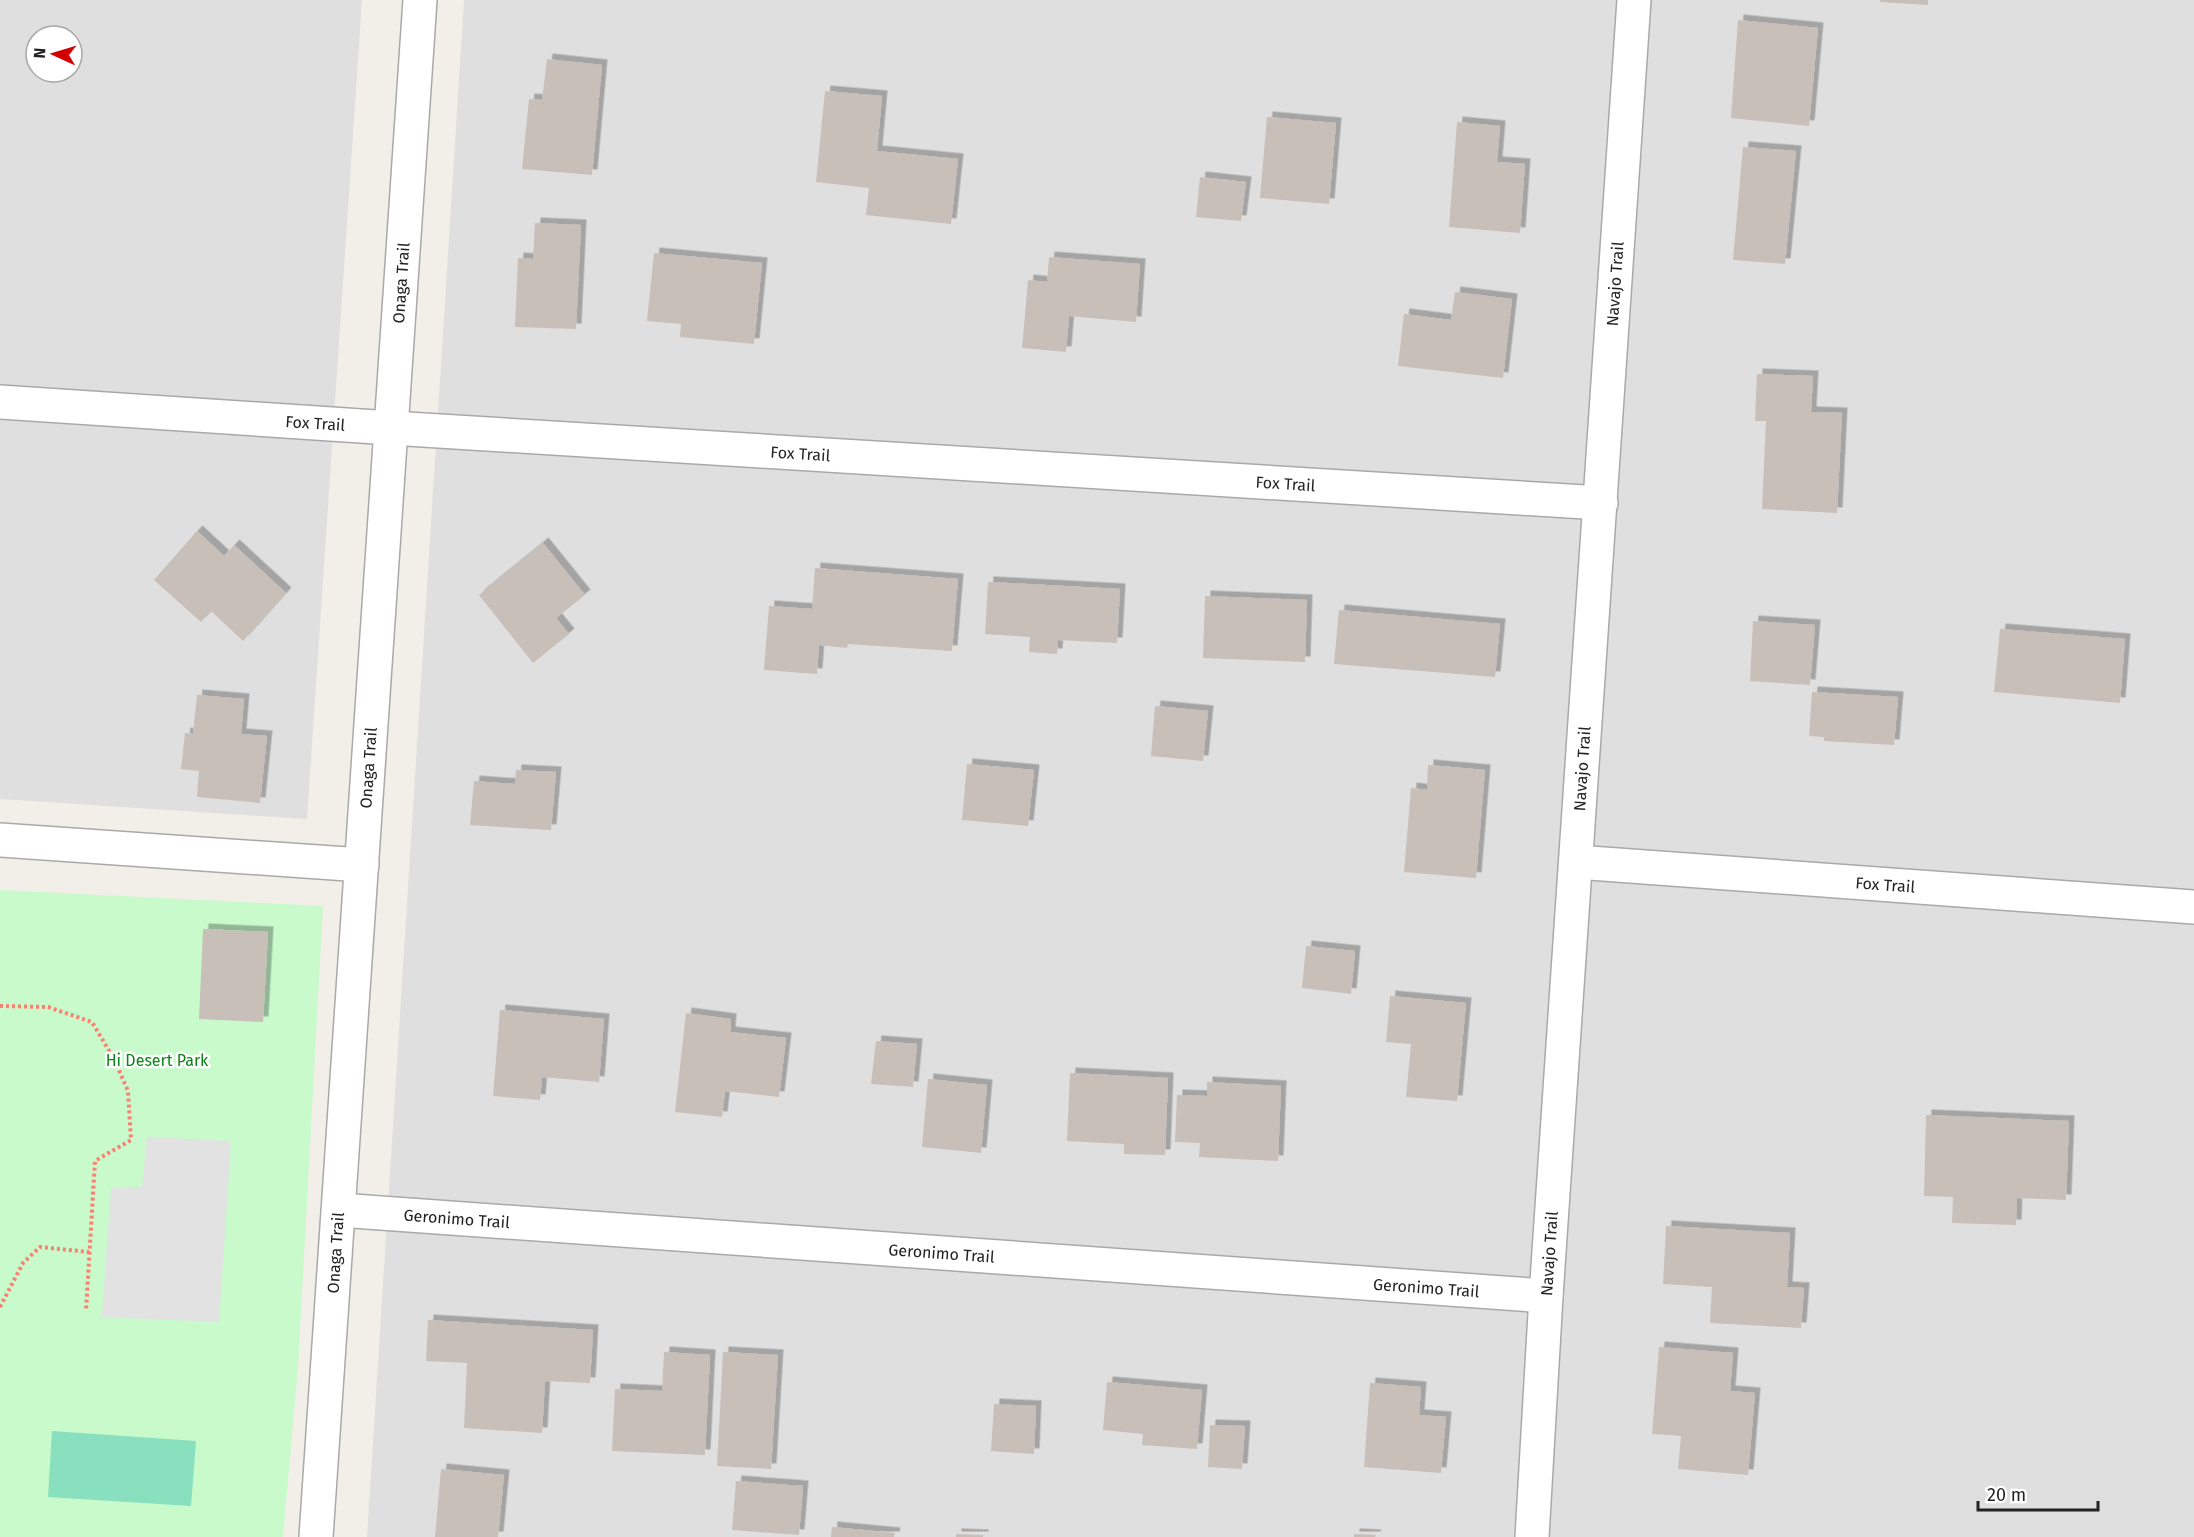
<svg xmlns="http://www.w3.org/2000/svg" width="2194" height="1537" viewBox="0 0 2194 1537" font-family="'Fira Sans',sans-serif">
	<defs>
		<filter id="shadow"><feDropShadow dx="5.5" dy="-5.5" stdDeviation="0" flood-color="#0004"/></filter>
	</defs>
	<rect width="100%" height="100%" fill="#f2efe9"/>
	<g fill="#e0dfdf" fill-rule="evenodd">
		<path d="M0 0H362L307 819 0 799ZM36 36H72V72H36Z"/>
		<polygon points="464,0 2194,0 2194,1537 367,1537"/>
	</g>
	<polygon fill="#c8facc" points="0,890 323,906 298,1367 283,1537 0,1537"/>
	<polygon fill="#88e0be" points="52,1431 196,1441 191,1506 48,1497"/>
	<polygon fill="#e2e2e2" points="147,1137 231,1141 219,1322 102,1317 111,1188 142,1187"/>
	<g fill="#c7bfb8" filter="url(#shadow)">
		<polygon points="1880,0 1928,0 1928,5 1880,2"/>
		<polygon points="1738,20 1818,28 1809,126 1731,118"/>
		<polygon points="547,59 602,65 592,175 522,169 529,99 542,100"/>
		<polygon points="825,91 882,96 877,151 958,159 951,224 866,215 869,188 816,182"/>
		<polygon points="1267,117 1336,123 1329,204 1260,198"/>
		<polygon points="1457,122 1500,126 1497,162 1525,164 1520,233 1449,227"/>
		<polygon points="1743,147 1796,151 1785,264 1733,260"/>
		<polygon points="1200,177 1246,182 1241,221 1196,217"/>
		<polygon points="535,223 581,225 576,329 515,327 518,258 533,259"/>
		<polygon points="654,253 762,263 754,344 680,337 681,324 647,321"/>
		<polygon points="1049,257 1140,264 1136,322 1069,316 1066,352 1022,348 1028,280 1047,282"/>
		<polygon points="1455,292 1512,299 1503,378 1398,366 1404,314 1451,320"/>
		<polygon points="1757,374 1813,376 1811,412 1842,413 1837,513 1762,509 1766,421 1755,421"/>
		<polygon points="197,531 224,556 234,545 286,593 243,641 211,611 201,622 154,580"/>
		<polygon points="543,543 585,595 556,618 569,634 533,663 479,595"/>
		<polygon points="815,568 958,579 952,651 848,644 847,648 819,645 817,674 764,670 769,606 812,609"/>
		<polygon points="988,582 1120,589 1117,643 1058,640 1057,654 1029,652 1030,637 985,634"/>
		<polygon points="1205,596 1307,600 1305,662 1203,658"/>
		<polygon points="1339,610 1500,624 1495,677 1334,664"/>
		<polygon points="1753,621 1815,625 1810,685 1750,681"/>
		<polygon points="2000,629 2125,639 2120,703 1994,692"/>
		<polygon points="1812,692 1898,697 1894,745 1824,741 1824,737 1809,736"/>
		<polygon points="197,695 244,699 241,734 267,736 260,803 197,797 199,771 181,769 185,733 193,734"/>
		<polygon points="1155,706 1208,711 1203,761 1151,756"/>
		<polygon points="967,764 1034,770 1028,826 962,820"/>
		<polygon points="1428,765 1485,770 1476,878 1404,872 1411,788 1427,790"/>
		<polygon points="516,770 556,772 551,830 470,825 474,781 515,784"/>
		<polygon points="203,929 268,932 263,1022 199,1019"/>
		<polygon points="1306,946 1355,951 1351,994 1302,988"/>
		<polygon points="1390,996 1466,1003 1457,1101 1406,1097 1411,1044 1386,1042"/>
		<polygon points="500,1010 604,1019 599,1082 542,1077 540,1100 493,1096"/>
		<polygon points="686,1013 731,1019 730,1032 786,1038 779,1097 725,1091 722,1117 675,1112"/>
		<polygon points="876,1041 917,1044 913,1087 871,1084"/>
		<polygon points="1070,1073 1168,1078 1165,1155 1124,1154 1124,1144 1067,1141"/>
		<polygon points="928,1079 987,1085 981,1153 922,1147"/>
		<polygon points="1207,1082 1281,1086 1278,1161 1199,1157 1200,1143 1175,1142 1177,1095 1207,1096"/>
		<polygon points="1926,1115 2069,1121 2066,1200 2017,1198 2016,1225 1952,1223 1953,1197 1924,1196"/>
		<polygon points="1666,1226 1790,1233 1787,1287 1804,1288 1801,1328 1710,1323 1712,1287 1663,1284"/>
		<polygon points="428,1320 593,1330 590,1383 545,1381 542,1433 464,1428 467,1363 426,1361"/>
		<polygon points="1659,1347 1733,1353 1730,1391 1755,1393 1748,1475 1678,1469 1681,1436 1652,1434"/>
		<polygon points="664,1352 710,1355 705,1455 612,1451 615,1389 662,1391"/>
		<polygon points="723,1352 778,1355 771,1469 717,1466"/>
		<polygon points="1107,1382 1202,1390 1197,1449 1142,1445 1143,1434 1103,1430"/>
		<polygon points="1370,1383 1421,1387 1419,1415 1446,1417 1441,1473 1364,1467"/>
		<polygon points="994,1404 1036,1406 1034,1454 991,1451"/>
		<polygon points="1210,1425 1245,1426 1242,1469 1208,1467"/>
		<polygon points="441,1469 504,1475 498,1537 435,1537"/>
		<polygon points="736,1481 803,1486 799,1535 732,1530"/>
		<polygon points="832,1527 895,1533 894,1537 831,1537"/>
		<polygon points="956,1534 983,1535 983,1537 956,1537"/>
		<polygon points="1354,1534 1376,1535 1375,1537 1354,1537"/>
	</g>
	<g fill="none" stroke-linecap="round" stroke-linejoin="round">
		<g stroke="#a9a9a9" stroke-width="36">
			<g id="minor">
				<path id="s1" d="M0 402 391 428 1601 503"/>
				<polyline points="0,840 362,865"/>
				<path id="s2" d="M1576 862 2194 907"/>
				<path id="s3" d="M339 1210 1546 1296"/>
				<path id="s4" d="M316 1537 420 0"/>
				<path id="s5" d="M1532 1537 1546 1296 1634 0"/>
			</g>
		</g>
		<g stroke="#fa8072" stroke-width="4" stroke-dasharray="3 3" stroke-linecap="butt">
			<polyline points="0,1006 48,1007 92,1022 114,1059 128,1091 131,1140 95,1161 86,1311"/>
			<polyline points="0,1307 23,1263 40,1247 89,1252"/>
		</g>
		<use href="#minor" stroke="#fff" stroke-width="33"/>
	</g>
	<g text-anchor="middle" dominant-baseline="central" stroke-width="5" stroke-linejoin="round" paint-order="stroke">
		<g font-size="16" fill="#222" stroke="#fff">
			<text stroke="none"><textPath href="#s4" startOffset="1257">Onaga Trail</textPath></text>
			<text stroke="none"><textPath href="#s5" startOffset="1256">Navajo Trail</textPath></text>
			<text stroke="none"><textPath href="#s1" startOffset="316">Fox Trail</textPath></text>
			<text stroke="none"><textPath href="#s1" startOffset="802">Fox Trail</textPath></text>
			<text stroke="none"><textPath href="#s1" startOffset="1288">Fox Trail</textPath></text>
			<text stroke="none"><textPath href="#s4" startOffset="771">Onaga Trail</textPath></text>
			<text stroke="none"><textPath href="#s5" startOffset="770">Navajo Trail</textPath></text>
			<text stroke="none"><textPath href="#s2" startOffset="310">Fox Trail</textPath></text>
			<text stroke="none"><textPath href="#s3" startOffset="118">Geronimo Trail</textPath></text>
			<text stroke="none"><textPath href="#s4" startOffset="285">Onaga Trail</textPath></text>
			<text stroke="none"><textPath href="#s3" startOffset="604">Geronimo Trail</textPath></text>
			<text stroke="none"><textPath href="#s5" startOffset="284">Navajo Trail</textPath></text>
			<text stroke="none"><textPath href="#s3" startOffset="1090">Geronimo Trail</textPath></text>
		</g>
		<g font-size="16" fill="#0c8416" stroke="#fff">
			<text x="157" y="1060">Hi Desert Park</text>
		</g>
	</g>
	<g transform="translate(54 54) rotate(274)"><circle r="28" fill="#ffffff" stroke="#a7a7a7" stroke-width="1.5"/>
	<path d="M0-4.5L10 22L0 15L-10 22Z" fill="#d40000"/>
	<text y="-9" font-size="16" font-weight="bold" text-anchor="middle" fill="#222222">N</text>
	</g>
	<path d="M1978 1501v9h120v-9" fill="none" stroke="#222222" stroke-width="3"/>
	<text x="1987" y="1501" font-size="18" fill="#222222" stroke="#ffffff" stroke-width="4.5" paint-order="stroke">20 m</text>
</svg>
